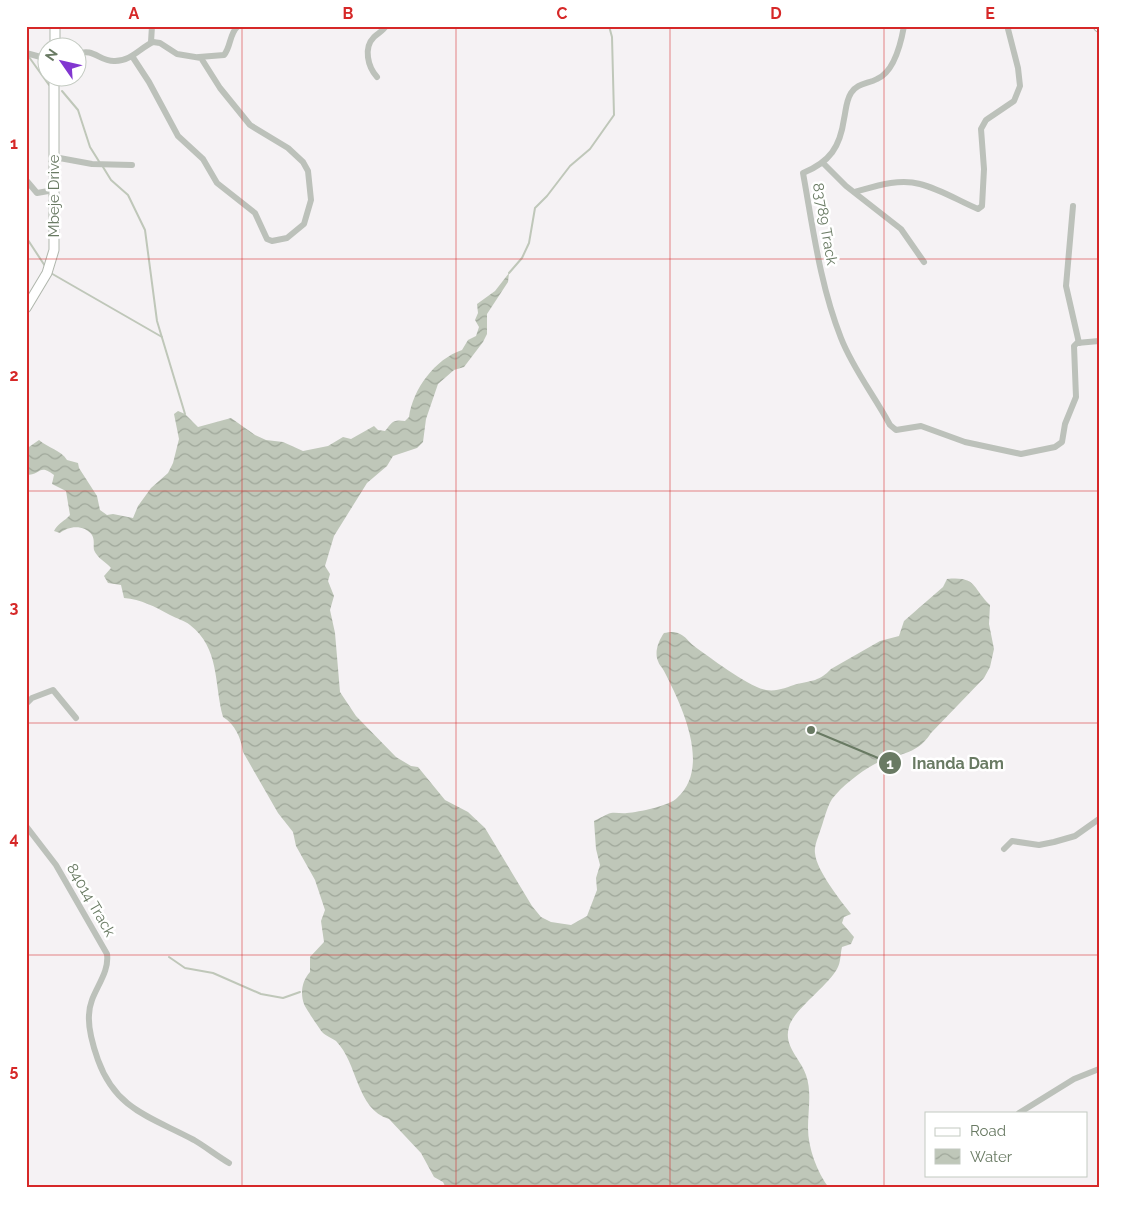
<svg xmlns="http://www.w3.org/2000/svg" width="1125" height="1214" viewBox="0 0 1125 1214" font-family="Raleway,sans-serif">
	<defs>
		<pattern id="water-waves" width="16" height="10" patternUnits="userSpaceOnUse" patternTransform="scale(1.25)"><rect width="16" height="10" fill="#bfc7b9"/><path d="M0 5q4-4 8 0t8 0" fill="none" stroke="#9fa79a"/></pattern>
	</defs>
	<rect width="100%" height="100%" fill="#f5f2f4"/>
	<path fill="url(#water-waves)" d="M509 273 508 282 487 314V334L483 342 464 367 454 370 438 384 426 419 423 442 417 448 393 456 387 466 367 483 334 536 325 566 330 574 328 581 334 596 330 610 335 633 340 692 356 716 396 757 411 766 418 767 445 800 468 812 485 828 532 906 541 917 551 922 571 925 587 916 597 890 596 878 600 865 596 849 594 821C599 819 606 814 611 813 616 812 622 814 627 813 639 812 669 806 677 798 712 767 681 704 664 671 662 667 659 665 658 661 654 652 659 640 664 633 670 632 674 631 680 634 685 636 689 642 694 646 709 657 749 687 766 690 777 692 787 687 797 684 811 681 820 681 831 669L880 641 899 636 904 621 943 587 947 579C977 576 972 588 990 605L989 624 994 649 990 667 984 678 931 733C915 758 895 752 873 765 860 772 841 787 832 799 826 809 824 821 820 831 818 838 814 846 815 853 816 870 841 901 851 914L844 917 842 923 854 937 851 944 842 947C840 955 841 962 837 969 827 987 793 1010 789 1027 783 1046 801 1059 806 1075 812 1092 808 1110 808 1128 808 1148 817 1172 829 1188H446L443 1182 434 1177 421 1153 389 1119C356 1109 358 1063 336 1041 332 1038 326 1036 323 1033 320 1030 305 1007 304 1004 300 993 302 981 310 972V957L324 942 321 921 325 910 315 880 296 846 293 832 278 813 243 752C241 738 235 724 223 717 214 684 220 648 190 625 184 620 177 619 170 615 155 607 141 599 124 598L121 585 108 583 104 576 111 568C106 562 97 558 94 550 93 546 95 540 92 535 84 524 68 526 60 533L54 531C58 523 65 521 70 515L66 491 52 484 54 475C39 463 41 475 26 475V449L39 440C48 448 61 450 67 460L78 463 79 468 97 496 100 510 107 515 113 514 133 518 138 506 151 488 168 473 173 463 179 439 174 414 178 411 185 414 198 427 231 418 255 435 266 440 283 442 303 451 328 446 343 437 351 439 374 426 378 430 385 431C392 423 392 419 405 421L409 417C413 389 435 359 462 350L468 340 476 336 479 327 475 320 478 313 477 304 495 291Z"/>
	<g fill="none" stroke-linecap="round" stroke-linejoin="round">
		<g stroke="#bfc7b9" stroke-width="2">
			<polyline points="29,57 49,85"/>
			<polyline points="62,91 78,110 90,147 100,163"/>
			<polyline points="103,167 111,180 128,195 145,230 157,321 185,414"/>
			<polyline points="26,237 45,266"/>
			<polyline points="49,272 162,337"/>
			<polyline points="509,273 522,258 529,243 535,208 547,196 570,166 590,149 614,115 612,37 609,26"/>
			<polyline points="169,957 185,968 213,973 261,994 283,998 300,992"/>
		</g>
		<g stroke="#afb6ac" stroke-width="11">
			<g id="secondary">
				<polyline points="1098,26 1099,27"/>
				<polyline points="55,48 55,26"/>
				<polyline points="26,308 47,273 54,250 54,78"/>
			</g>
		</g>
		<g stroke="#bcc1ba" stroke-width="6">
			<path d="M904 26C901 43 894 72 877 79 868 84 857 83 851 93 846 101 846 110 844 119 840 147 830 162 803 173 813 228 820 285 841 338 853 369 874 395 890 425L896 430 921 426 965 442 1021 454 1055 447 1062 442 1065 424 1076 397 1074 346 1077 343 1099 341"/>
			<polyline points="151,42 152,26"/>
			<polyline points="26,53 48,59"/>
			<path d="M78 54C93 47 100 62 115 61 131 61 140 48 153 42L160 43 177 54 201 58 220 88 250 125 288 148 303 162 308 171 311 200 304 224 287 238 272 241 267 239 255 213 217 183 203 159 178 136 149 82 132 56"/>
			<path d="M199 57 224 55C231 47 229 34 238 26"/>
			<path d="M377 77C368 67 363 48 374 37 378 33 383 31 386 26"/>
			<polyline points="54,157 92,164 132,165"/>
			<polyline points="823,163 846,186 901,229 924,262"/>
			<polyline points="26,180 37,193 54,190"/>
			<path d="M855 192C876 186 899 178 920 184 940 189 959 201 978 209L982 206 984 169 981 129 986 120 1014 101 1020 86 1018 68 1008 29"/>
			<polyline points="1073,206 1066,286 1079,343"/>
			<polyline points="26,704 32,698 53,690 76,718"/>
			<path d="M26 826 56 865 107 954C110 976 89 993 89 1015 88 1029 93 1046 98 1060 116 1110 151 1117 194 1140 206 1147 217 1156 229 1163"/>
			<polyline points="1004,849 1012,841 1039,845 1054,842 1075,836 1099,819"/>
			<polyline points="1019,1113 1074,1079 1099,1069"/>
		</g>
		<use href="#secondary" stroke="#fff" stroke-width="9"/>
	</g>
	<path fill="none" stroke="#d62828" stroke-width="1" stroke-opacity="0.55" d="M242 26V1188M456 26V1188M670 26V1188M884 26V1188M26 259H1099M26 491H1099M26 723H1099M26 955H1099"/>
	<g text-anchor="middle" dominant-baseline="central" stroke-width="5" stroke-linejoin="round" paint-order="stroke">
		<g font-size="15" fill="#697a63" stroke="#fff">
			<text transform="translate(54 196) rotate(-90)">Mbeje Drive</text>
			<text transform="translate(825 224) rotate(80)">83789 Track</text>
			<text transform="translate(91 900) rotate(60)">84014 Track</text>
		</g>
	</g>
	<path fill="none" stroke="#697a63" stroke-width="2" d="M811 730L890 763"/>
	<g fill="#697a63" stroke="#fff" stroke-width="2">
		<circle cx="811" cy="730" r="5"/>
		<circle cx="890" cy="763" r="12"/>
	</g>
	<g font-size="15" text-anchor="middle" font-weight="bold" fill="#fff">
		<text x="890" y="769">1</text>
	</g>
	<g font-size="16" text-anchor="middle" font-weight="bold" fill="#697a63" stroke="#fff" stroke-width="5" stroke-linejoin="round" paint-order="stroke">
		<text x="958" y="769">Inanda Dam</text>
	</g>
	<rect width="1125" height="1214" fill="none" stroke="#ffffff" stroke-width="55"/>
	<rect x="925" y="1112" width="162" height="65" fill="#ffffff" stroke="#c3cac1"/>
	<rect x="935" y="1128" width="25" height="8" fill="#ffffff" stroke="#c3cac1"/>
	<text x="970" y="1136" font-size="15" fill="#697a63">Road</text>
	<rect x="935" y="1149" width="25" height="15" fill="url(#water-waves)" stroke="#c3cac1"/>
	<text x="970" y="1162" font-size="15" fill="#697a63">Water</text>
	<g transform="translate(62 62) rotate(304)"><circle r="24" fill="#ffffff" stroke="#c3cac1"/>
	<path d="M0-4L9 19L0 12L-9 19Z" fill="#8136d0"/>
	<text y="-8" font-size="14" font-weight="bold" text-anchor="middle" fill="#697a63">N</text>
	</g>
	<rect x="28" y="28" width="1070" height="1158" fill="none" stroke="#d62828" stroke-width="2"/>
	<g font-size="16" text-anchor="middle" font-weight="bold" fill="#d62828">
		<text x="134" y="19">A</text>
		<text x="348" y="19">B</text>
		<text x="562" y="19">C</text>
		<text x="776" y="19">D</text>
		<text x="990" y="19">E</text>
		<text x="14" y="149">1</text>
		<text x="14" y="381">2</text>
		<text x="14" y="613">3</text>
		<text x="14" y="844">4</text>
		<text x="14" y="1076">5</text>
	</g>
</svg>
